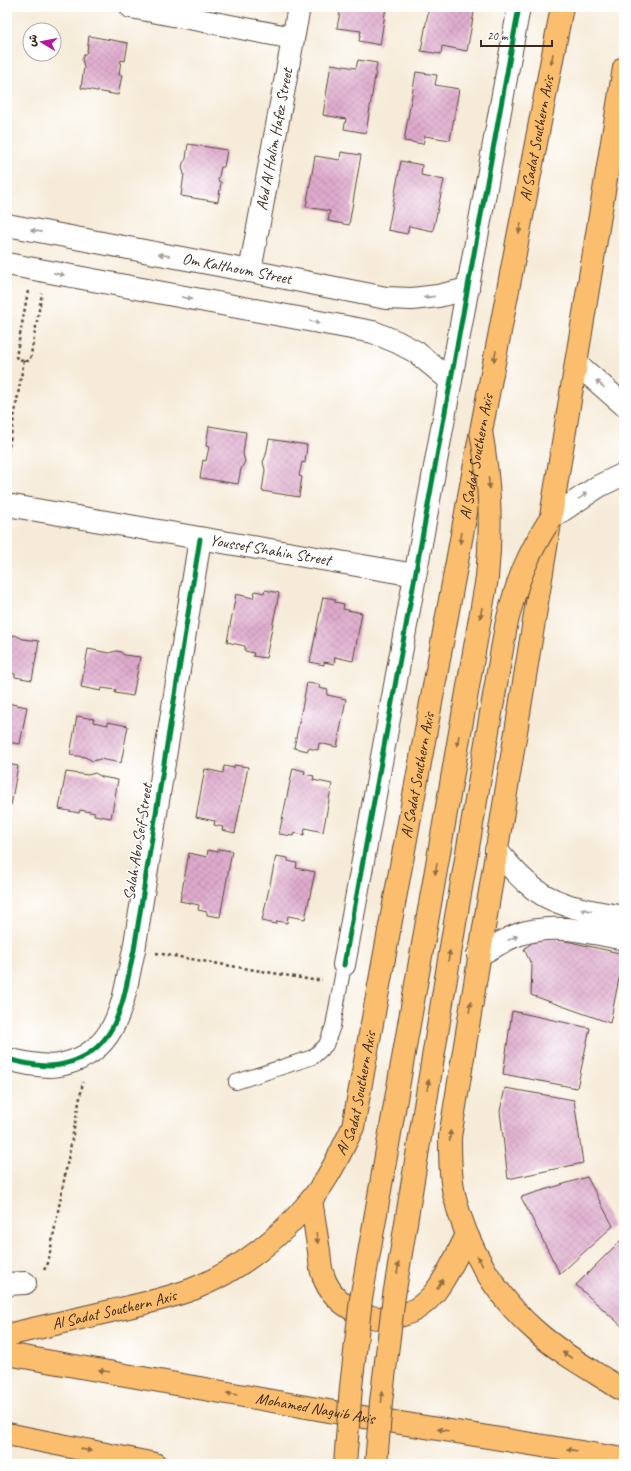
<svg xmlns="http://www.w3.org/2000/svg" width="631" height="1471" viewBox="0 0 631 1471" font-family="Caveat,'Playpen Sans Arabic',sans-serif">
	<defs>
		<pattern id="building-cross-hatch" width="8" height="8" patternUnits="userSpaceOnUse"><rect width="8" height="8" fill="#deaacc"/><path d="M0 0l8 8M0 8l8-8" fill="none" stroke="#bf92af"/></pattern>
	</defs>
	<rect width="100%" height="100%" fill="#fff"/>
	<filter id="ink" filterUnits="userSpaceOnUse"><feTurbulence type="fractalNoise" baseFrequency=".025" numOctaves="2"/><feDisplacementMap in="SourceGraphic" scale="8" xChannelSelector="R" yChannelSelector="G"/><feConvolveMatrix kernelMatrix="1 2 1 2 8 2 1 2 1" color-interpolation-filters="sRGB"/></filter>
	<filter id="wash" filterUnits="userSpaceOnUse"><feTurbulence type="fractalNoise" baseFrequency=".012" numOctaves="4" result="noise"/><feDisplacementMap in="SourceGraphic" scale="16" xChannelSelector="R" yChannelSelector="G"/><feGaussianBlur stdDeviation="0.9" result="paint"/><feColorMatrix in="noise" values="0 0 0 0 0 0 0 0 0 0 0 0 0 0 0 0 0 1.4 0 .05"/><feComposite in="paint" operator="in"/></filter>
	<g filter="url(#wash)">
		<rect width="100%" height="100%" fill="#f6ebd8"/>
		<g id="blocks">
			<g fill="url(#building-cross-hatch)">
				<polygon points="341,7 386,7 380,45 359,41 361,31 337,28"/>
				<polygon points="429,7 475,7 467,51 442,46 441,54 421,51"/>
				<polygon points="89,36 128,43 125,61 121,60 119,75 122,75 118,95 81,88 84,67 82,59 84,55 87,52"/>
				<polygon points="358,60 377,63 366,133 344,129 346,119 323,115 331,64 356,68"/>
				<polygon points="416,72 437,75 435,85 459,89 450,140 425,136 423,144 404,141"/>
				<polygon points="188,144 227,150 224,167 221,167 218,181 221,182 218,202 181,196 184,174 182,167 183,163 186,159"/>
				<polygon points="341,152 361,155 349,225 328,221 330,211 306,207 315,156 340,160"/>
				<polygon points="401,161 422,165 421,175 444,180 433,231 409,226 407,234 388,230"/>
				<polygon points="209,426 246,432 243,454 245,461 241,469 238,484 200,478 203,460 206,461 209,447 206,446"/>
				<polygon points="269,439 307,445 305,463 302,462 299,476 302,477 299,497 262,491 265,470 263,462 266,455"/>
				<polygon points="265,590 279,593 266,658 253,656 254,653 245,651 245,646 227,642 236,594 253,598 255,591 264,593"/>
				<polygon points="323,597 335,599 335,602 344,604 343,609 362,613 353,661 335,657 334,664 324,662 324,665 310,662"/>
				<polygon points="15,635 23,639 39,641 32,680 15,677 15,674 7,673 7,637"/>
				<polygon points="88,649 109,653 116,651 121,652 124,655 140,657 133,696 115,693 116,690 102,688 101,691 81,687"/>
				<polygon points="307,683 320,685 319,688 328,690 327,695 346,699 337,747 319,743 318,750 308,748 308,751 294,748"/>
				<polygon points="7,703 27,707 20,744 7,742"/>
				<polygon points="77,716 94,719 93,722 108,725 108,722 128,726 121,763 100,759 93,761 85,757 70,755"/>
				<polygon points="7,764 18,766 11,805 7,804"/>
				<polygon points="234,765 248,767 235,833 222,830 223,827 214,825 215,821 196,817 205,769 223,773 224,766 234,768"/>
				<polygon points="293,768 305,771 304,774 314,776 313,780 332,784 323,832 305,828 304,835 294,833 293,836 279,834"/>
				<polygon points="66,772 88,775 95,773 102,777 118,780 111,818 94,815 95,813 80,810 79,813 59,809"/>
				<polygon points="218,849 232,851 220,917 207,915 207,912 198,910 199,905 180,901 189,853 207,857 208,850 218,852"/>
				<polygon points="276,856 288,858 288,861 297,863 296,868 315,872 305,919 288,916 287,923 277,921 276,924 262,921"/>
				<polygon points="552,938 624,954 610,1023 531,995 532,966 524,949 534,941"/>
				<polygon points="512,1011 590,1028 577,1088 503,1074"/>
				<polygon points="505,1088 574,1100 583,1163 508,1179 500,1111"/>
				<polygon points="587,1177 613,1226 560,1274 521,1197"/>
				<polygon points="623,1238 624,1239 624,1328 576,1285"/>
			</g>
		</g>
	</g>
	<g filter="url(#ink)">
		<use href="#blocks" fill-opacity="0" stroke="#57473a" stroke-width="1"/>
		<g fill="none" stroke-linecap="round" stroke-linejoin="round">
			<g stroke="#57473a" stroke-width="16">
				<polyline id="service" points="236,1082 313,1057 326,1045 333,1026 344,965"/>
			</g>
			<g stroke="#57473a" stroke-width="24">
				<g id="minor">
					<polyline points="131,7 293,38"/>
					<path id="s1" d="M7 225 250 271 386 298 412 299 438 296 468 289"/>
					<polyline points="7,264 373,332 397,342 416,352 451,381"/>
					<path id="s2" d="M250 271 299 7"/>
					<path id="s3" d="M7 505 415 575"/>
					<path d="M496 850C506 861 515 873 526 882 552 907 590 911 624 917"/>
					<path d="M478 955C491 949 504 940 517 935 552 922 589 932 624 939"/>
					<polyline points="344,965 519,7"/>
					<path d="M7 1059C23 1063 48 1069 64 1064 121 1050 123 997 134 950L200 539"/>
					<polyline points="7,1284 25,1283"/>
				</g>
			</g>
			<g stroke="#57473a" stroke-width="24">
				<g id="tertiary">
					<polyline points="576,363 624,405"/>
					<polyline points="551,518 599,486 624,474"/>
				</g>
			</g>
			<g stroke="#57473a" stroke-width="24">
				<g id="primary">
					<path d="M624 68 450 1137C450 1156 450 1175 454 1194 466 1247 497 1298 538 1333 564 1356 595 1372 624 1391"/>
					<path d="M311 1200C314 1217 316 1234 319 1251 320 1259 320 1268 323 1275 328 1292 342 1305 357 1312 368 1318 381 1319 393 1317 435 1312 450 1267 467 1235"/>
					<path id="s4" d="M7 1335C42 1327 76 1319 111 1311 138 1305 166 1299 193 1289 238 1271 280 1238 311 1200 329 1178 341 1152 353 1127L481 431 562 7"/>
					<path id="s5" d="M7 1354 357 1416 624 1459"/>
					<polyline points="7,1434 155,1464"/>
				</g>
			</g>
			<g stroke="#57473a" stroke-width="2.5" stroke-dasharray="3 3" stroke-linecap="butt">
				<polyline points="28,291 16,357 18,359 28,361 30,360 42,293"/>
				<polyline points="7,458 24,360"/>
				<polyline points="156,953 313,980 322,980"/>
				<polyline points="44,1270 48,1263 83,1082"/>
			</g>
			<use href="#service" stroke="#fff" stroke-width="14"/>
			<use href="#minor" stroke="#fff" stroke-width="22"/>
			<use href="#tertiary" stroke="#fff" stroke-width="22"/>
			<use href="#primary" stroke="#fbbe6e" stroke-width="22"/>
			<g stroke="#57473a" stroke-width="24" stroke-linecap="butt">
				<g id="primary-bridge">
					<path d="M345 1464 351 1387 361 1299 487 578C492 526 490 482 481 431"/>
					<path d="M376 1464 381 1402 394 1296 456 917 506 626C516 583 527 555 551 518"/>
				</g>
			</g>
			<use href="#primary-bridge" stroke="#fbbe6e" stroke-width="22"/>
			<g stroke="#fff" stroke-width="8">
				<g id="cycleway">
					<polyline points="344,965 519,7"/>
					<path d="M7 1059C23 1063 48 1069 64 1064 121 1050 123 997 134 950L200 539"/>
				</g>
			</g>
			<use href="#cycleway" stroke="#00873e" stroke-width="5"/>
		</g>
		<defs><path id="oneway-solid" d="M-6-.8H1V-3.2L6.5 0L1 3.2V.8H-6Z"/></defs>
		<g fill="#916d42">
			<use href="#oneway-solid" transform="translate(552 59) rotate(101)"/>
			<use href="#oneway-solid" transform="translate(520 228) rotate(101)"/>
			<use href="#oneway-solid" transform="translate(495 356) rotate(101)"/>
			<use href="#oneway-solid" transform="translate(489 483) rotate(85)"/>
			<use href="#oneway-solid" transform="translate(461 538) rotate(100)"/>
			<use href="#oneway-solid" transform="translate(481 613) rotate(100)"/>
			<use href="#oneway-solid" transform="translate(458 741) rotate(100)"/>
			<use href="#oneway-solid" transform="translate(436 869) rotate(100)"/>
			<use href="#oneway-solid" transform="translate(449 956) rotate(-81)"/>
			<use href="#oneway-solid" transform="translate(470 1007) rotate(-81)"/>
			<use href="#oneway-solid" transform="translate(428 1085) rotate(-81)"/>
			<use href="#oneway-solid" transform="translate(450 1136) rotate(-86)"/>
			<use href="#oneway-solid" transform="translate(317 1238) rotate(81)"/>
			<use href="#oneway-solid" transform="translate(480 1261) rotate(-118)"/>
			<use href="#oneway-solid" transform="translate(398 1268) rotate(-81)"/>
			<use href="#oneway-solid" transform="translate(440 1284) rotate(-59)"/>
			<use href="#oneway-solid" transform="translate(567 1355) rotate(-147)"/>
			<use href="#oneway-solid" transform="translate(104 1371) rotate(-170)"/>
			<use href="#oneway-solid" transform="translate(232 1394) rotate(-170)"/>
			<use href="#oneway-solid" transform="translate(382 1397) rotate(-84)"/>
			<use href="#oneway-solid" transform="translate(443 1430) rotate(-171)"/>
			<use href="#oneway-solid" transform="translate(86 1450) rotate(11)"/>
			<use href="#oneway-solid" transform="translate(572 1450) rotate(-171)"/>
		</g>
		<g fill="#a79f9a">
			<use href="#oneway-solid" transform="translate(36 231) rotate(-169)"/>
			<use href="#oneway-solid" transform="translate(164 255) rotate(-169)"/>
			<use href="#oneway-solid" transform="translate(59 274) rotate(11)"/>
			<use href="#oneway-solid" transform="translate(429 297) rotate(174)"/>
			<use href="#oneway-solid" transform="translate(187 298) rotate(11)"/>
			<use href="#oneway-solid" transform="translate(315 322) rotate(11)"/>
			<use href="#oneway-solid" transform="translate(600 384) rotate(-139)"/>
			<use href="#oneway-solid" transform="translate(583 496) rotate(-34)"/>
			<use href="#oneway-solid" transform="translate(586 910) rotate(-169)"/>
			<use href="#oneway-solid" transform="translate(513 938) rotate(-25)"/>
		</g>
	</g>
	<g text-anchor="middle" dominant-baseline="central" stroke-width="3" stroke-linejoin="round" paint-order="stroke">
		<g font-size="16" fill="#3b2a1e" stroke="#fff">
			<text stroke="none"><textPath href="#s2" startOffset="134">Abd Al Halim Hafez Street</textPath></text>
			<text stroke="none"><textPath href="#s4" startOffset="1431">Al Sadat Southern Axis</textPath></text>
			<text stroke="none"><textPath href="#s1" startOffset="234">Om Kalthoum Street</textPath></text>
			<text stroke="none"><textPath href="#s4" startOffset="1107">Al Sadat Southern Axis</textPath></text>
			<text stroke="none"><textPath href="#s3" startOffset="267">Youssef Shahin Street</textPath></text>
			<text stroke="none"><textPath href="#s4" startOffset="783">Al Sadat Southern Axis</textPath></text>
			<text transform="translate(138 842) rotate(-81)">Salah Abo Seif Street</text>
			<text stroke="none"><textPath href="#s4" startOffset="459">Al Sadat Southern Axis</textPath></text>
			<text stroke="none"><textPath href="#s4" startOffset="110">Al Sadat Southern Axis</textPath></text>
			<text stroke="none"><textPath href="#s5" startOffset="313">Mohamed Naguib Axis</textPath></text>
		</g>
	</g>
	<rect width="631" height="1471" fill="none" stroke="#fff" stroke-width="24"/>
	<g transform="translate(42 42) rotate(280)"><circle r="19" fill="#ffffff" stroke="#b1aaa5"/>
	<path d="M0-3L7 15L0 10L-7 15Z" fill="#b5179e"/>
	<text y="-6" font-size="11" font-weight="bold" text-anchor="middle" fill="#3b2a1e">ش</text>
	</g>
	<path d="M481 40v6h71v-6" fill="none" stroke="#3b2a1e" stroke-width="2"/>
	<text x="487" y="40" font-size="12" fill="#3b2a1e" stroke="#ffffff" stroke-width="3" paint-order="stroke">20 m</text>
</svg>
